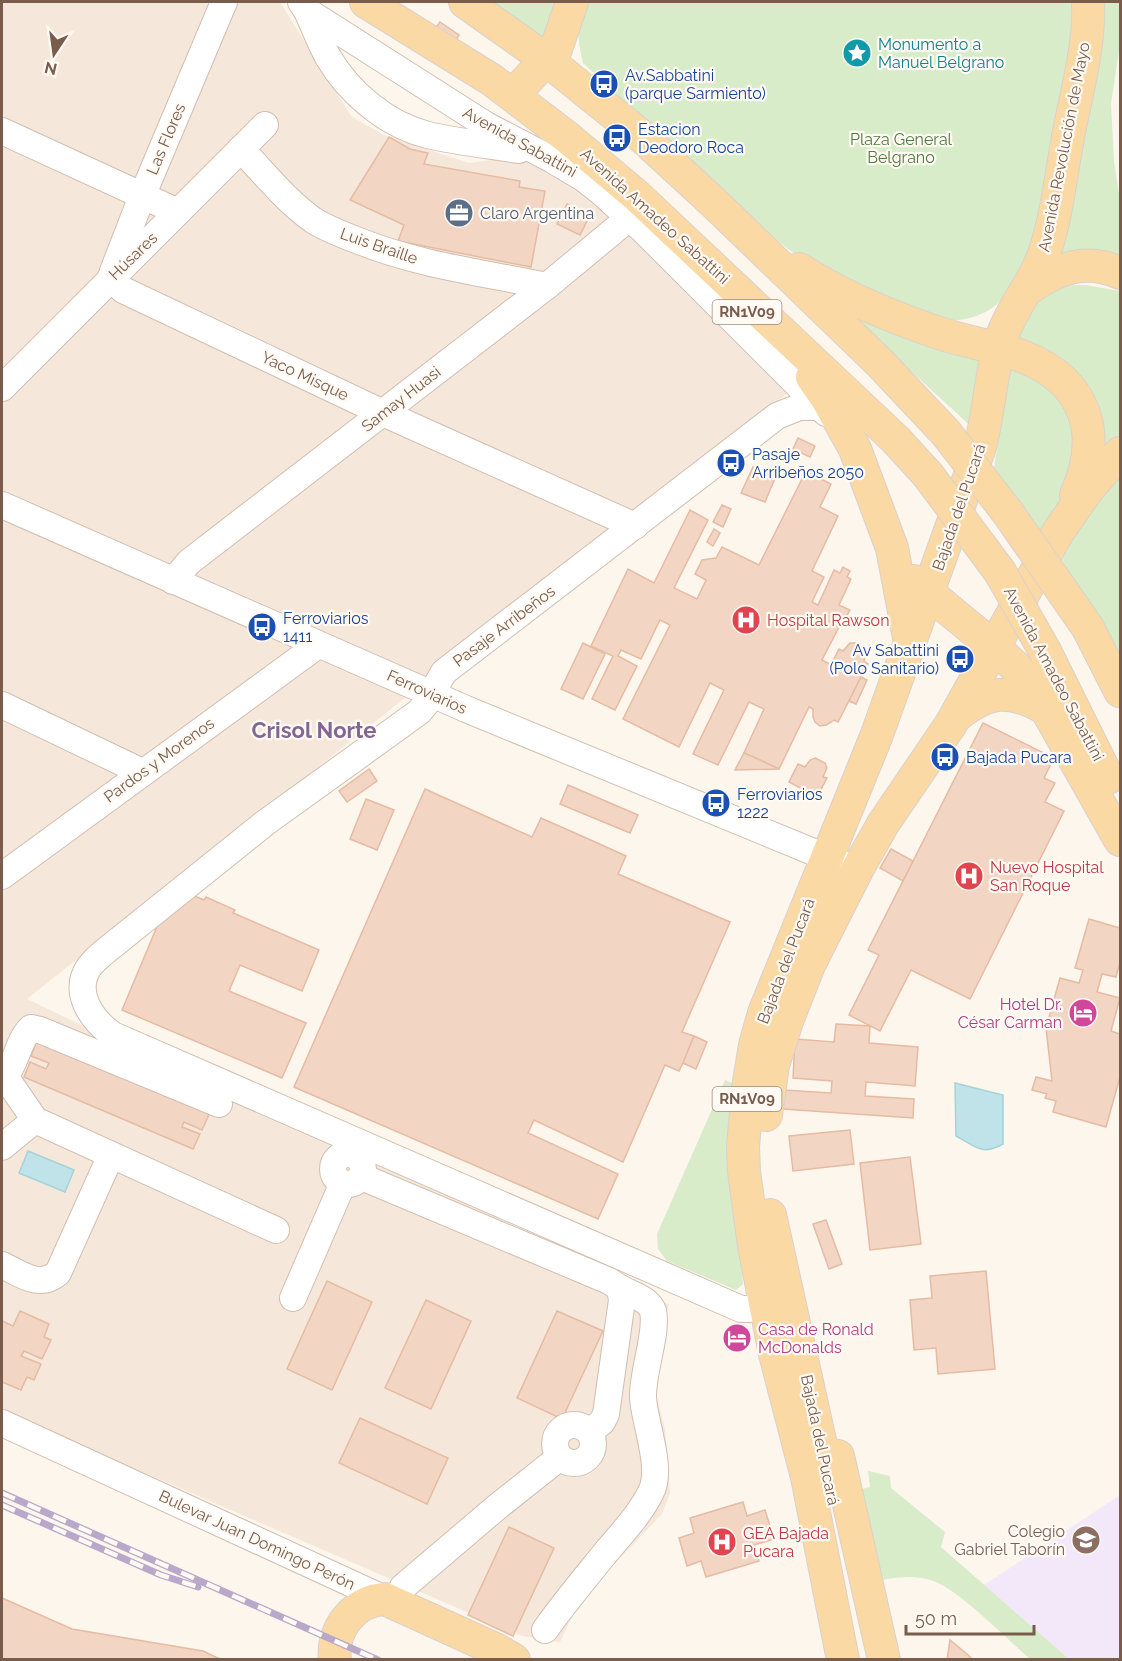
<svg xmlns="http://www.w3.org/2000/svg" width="1122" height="1661" viewBox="0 0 1122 1661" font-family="Raleway,sans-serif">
	<rect width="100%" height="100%" fill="#fdf6ec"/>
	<polygon fill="#f5e8da" points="2,2 280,2 351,116 384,135 469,163 528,155 617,217 789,392 27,999 338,1147 344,1141 669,1304 652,1379 665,1429 670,1493 662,1514 579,1601 560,1642 522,1636 2,1411"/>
	<polygon fill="#f3e8fa" points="1120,1495 1120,1659 1069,1659 984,1585"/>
	<g fill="#d8ecc9">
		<polygon points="485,2 560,2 548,43"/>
		<path d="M587 2H1077L1078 7 1034 237C1017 285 1002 320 945 321L824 276 759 227 583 63C578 42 574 20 587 2Z"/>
		<polygon points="1100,2 1120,2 1120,44 1111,104 1114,161 1120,200 1120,262 1060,261 1101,14"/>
		<path d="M1086 285 1120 291V439L1104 455 1016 345C1024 323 1037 294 1062 287 1069 285 1078 285 1086 285Z"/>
		<polygon points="839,305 988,362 975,430"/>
		<polygon points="1010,362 1060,392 1075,427 1072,473 1046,541 994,468"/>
		<polygon points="1120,474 1120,675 1062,560 1085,517"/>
		<polygon points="725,1080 732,1083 731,1105 743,1284 736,1290 667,1261 658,1249 657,1234"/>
		<path d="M868 1471 890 1476 891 1488 945 1532 941 1547 1069 1659H1030C1009 1641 957 1588 933 1581 916 1575 900 1577 882 1580L862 1489 870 1487Z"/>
	</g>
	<g fill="#bfe3e8" stroke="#a5d3da" stroke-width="1.5">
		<path d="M955 1083 1003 1095V1144C981 1156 977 1147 956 1136Z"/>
		<polygon points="28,1151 74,1170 65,1192 19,1173"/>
	</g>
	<g fill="#f3d5c3" stroke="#e6bba3" stroke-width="1.5">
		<polygon points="440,22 459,35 455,42 435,29"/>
		<polygon points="610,129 629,145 625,149 607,134"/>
		<polygon points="389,137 410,149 428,153 424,164 520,181 519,187 545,191 531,267 398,241 404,225 350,200"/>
		<polygon points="567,204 590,215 580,235 557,224"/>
		<polygon points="798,438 815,446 810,457 793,449"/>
		<polygon points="753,467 776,476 765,502 741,493"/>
		<polygon points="806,471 831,484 820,507 838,516 812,571 824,577 812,602 818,605 834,570 840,573 843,567 850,571 847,577 851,579 839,605 850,610 843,622 833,618 831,621 840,625 822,660 831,665 839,649 843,651 850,643 857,643 866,652 864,661 868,664 838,722 834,720 826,725 820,726 815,722 813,717 813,709 809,707 779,769 744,753 764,709 749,702 718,765 693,754 724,690 710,683 679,747 623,719 670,625 660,620 641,659 621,650 618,656 637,666 615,710 592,699 613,656 591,646 628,569 654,583 690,510 708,520 674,588 697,599 706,580 695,574 702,560 716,558 722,547 759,565"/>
		<polygon points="722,505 731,509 723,527 713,522"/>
		<polygon points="714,529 720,533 713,546 707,542"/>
		<polygon points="583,643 605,654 583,699 561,689"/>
		<polygon points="861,677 867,680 856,704 849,701"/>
		<polygon points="983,723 1054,758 1044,778 1055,783 1045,802 1064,811 970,999 911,970 880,1031 849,1015 879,955 868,950"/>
		<polygon points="744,753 758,759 779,769 735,770"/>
		<polygon points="815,758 825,763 827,768 823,777 827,778 817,797 789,782 798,764 805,767 810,760"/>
		<polygon points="369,769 377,781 347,802 339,791"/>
		<polygon points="568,785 638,815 630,833 560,804"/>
		<polygon points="425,789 532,837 541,818 584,837 626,856 618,874 730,922 682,1032 694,1036 683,1063 679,1071 665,1065 623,1162 534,1120 528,1133 618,1174 598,1219 294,1087"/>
		<polygon points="366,799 394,810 377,850 350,839"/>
		<polygon points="891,849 913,861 903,881 880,868"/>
		<polygon points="192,895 204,900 206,897 235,910 233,913 319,950 302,991 240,965 229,991 306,1023 282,1078 122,1010 161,917"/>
		<polygon points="1089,919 1120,928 1120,962 1116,977 1102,974 1097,992 1120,998 1111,1031 1120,1034 1120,1077 1106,1127 1053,1112 1056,1101 1045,1098 1047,1094 1032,1090 1036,1077 1052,1081 1046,1028 1060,978 1079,983 1083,970 1075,968"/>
		<polygon points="836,1024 870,1026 869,1043 918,1047 915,1086 866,1082 865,1096 914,1099 913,1118 783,1109 784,1090 831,1093 832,1081 793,1078 795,1039 834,1042"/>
		<polygon points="694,1036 707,1042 696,1069 683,1063"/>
		<polygon points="38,1037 211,1110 202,1130 184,1122 182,1127 200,1134 193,1149 24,1077 30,1062 46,1069 49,1063 31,1056"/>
		<polygon points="850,1130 854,1164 793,1171 789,1136"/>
		<polygon points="910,1157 921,1244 870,1250 860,1163"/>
		<polygon points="826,1220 842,1264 829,1269 813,1224"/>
		<polygon points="986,1271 995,1369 938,1374 936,1348 914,1350 910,1300 932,1298 930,1276"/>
		<polygon points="327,1281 372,1302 332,1390 287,1369"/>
		<polygon points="426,1300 471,1321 431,1409 385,1388"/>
		<polygon points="20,1311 49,1324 44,1337 51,1340 42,1359 24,1351 21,1356 41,1364 34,1380 27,1377 21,1390 2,1382 2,1321 13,1326"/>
		<polygon points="557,1311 603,1331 562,1419 517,1398"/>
		<polygon points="360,1418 448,1458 427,1504 339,1463"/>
		<polygon points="743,1502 747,1516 765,1510 774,1539 754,1545 759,1561 706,1577 701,1561 687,1566 679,1538 694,1533 690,1518"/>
		<polygon points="509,1527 554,1548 513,1636 468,1615"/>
		<polygon points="2,1598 72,1629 203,1651 222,1660 2,1660"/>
		<polygon points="950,1640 967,1654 973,1660 947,1660"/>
	</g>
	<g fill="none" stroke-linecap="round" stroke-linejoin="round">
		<g stroke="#d1beb0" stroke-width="28">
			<g id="minor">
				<polyline points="301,2 307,11 486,125 551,159 583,178 601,192 643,230 826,413"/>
				<path d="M307 11C314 26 320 43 328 57 349 93 387 125 428 135 457 142 489 145 519 150"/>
				<polyline points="2,131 178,212"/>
				<path d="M241 149C264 173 285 200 313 220 327 229 343 235 359 241 419 265 484 273 547 286"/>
				<polyline points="113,271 143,194 224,2"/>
				<polyline points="111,277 123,290 383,413 635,526"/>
				<polyline points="2,388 265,125"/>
				<polyline points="2,505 466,709 845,865"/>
				<polyline points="173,581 189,562 547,286 629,218"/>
				<polyline points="2,705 142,772"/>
				<polyline points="2,876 318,645"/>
				<polyline points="2,1072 35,1120"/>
				<path d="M5 1076C17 1062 18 1040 31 1028L40 1030 219 1104"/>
				<polyline points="2,1147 35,1120 276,1230"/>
				<circle cx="348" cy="1169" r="15"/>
				<polyline points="362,1177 609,1281 620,1288 622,1300 606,1414 602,1422 589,1432"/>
				<path d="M2 1265C21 1274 39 1289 58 1273L111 1155"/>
				<polyline points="293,1298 343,1183"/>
				<path d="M767 1309H741L113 1035C92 1020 72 993 89 967 93 962 98 957 103 953L265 823 419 712 425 705 444 672 777 416 799 407H820"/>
				<polyline points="2,1423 385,1599"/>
				<circle cx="574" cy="1444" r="19"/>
				<polyline points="403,1587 497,1507 560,1457"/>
				<path d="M545 1630C564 1603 586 1577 607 1551 623 1532 640 1514 651 1492 663 1468 645 1425 643 1398 642 1372 658 1333 653 1311 649 1299 631 1294 620 1288"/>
			</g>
		</g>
		<g stroke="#dad1cd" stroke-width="34">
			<g id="major">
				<polyline points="366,2 492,80 568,138 637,196 896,440 928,475"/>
				<polyline points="465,2 547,60 640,135 713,202 880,363 946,433"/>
				<polyline points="513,95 556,49 572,2"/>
				<path d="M799 269C841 296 889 316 936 332 965 342 996 346 1024 357 1087 382 1103 435 1076 495"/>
				<path d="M1028 289C1057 269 1085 257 1120 273"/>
				<polyline points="812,377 826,397 855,449 892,548 910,643"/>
				<polyline points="914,581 994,647 1022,673 1046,709 1120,840"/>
				<polyline points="1088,628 1120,691"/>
				<polyline points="1046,653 1108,778"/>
				<path d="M956 716C989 690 1010 688 1046 709"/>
				<polyline points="766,1115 773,1065 787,1021 809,965 857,870 883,824 951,724 1058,532 1088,489 1120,453"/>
				<polyline points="770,1215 830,1486"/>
				<polyline points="838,1456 884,1660"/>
				<path d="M335 1660C331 1629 355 1600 385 1599L497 1650 514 1660"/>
				<path d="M843 1660 807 1477 775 1354 754 1246 744 1171 743 1147 748 1088 755 1045 764 1013 876 737 979 450C990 412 990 371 1003 334 1013 306 1033 284 1043 257 1057 218 1061 173 1069 132 1077 90 1090 45 1088 2"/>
			</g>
		</g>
		<use href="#minor" stroke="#fff" stroke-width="26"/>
		<use href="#major" stroke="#fbd9a5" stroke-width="32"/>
		<g stroke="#b9a8c9" stroke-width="7">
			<g id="rail">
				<polyline points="2,1493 378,1660"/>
				<polyline points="2,1505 161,1575 198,1587"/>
			</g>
		</g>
		<use href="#rail" stroke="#fffaf3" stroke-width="4.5" stroke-dasharray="14" stroke-linecap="butt"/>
		<g stroke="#dad1cd" stroke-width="34" stroke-linecap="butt">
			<g id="major-bridge">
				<polyline points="946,433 1008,513 1088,628"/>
				<polyline points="928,475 1000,572 1046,653"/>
			</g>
		</g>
		<use href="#major-bridge" stroke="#fbd9a5" stroke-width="32"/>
	</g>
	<defs>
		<g id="sight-disc" transform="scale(1.5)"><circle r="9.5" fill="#0f9aa8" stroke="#fffaf3"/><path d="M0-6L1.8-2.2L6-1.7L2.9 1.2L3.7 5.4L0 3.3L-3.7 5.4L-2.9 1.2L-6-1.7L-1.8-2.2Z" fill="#fff"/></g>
		<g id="bus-disc" transform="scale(1.5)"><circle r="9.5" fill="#1a4fb4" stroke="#fffaf3"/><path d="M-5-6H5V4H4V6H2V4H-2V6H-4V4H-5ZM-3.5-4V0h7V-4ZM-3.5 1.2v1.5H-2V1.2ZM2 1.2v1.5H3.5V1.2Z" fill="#fff"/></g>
		<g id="office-disc" transform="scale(1.5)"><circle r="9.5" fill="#5c6f8a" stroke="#fffaf3"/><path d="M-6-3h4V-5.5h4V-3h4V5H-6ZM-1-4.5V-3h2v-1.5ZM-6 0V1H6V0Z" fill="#fff"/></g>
		<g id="hospital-disc" transform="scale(1.5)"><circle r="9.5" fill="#e0444e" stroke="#fffaf3"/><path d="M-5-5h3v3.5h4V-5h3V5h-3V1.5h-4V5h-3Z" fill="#fff"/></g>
		<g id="hotel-disc" transform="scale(1.5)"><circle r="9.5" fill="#d1479c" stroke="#fffaf3"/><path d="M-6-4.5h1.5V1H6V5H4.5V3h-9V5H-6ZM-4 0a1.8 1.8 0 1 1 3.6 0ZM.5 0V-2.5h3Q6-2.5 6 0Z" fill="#fff"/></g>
		<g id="school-disc" transform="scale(1.5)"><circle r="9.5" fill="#8d6e63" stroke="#fffaf3"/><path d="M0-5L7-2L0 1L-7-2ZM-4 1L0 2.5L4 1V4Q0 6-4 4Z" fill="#fff"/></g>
	</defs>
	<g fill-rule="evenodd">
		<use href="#sight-disc" x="857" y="53"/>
		<use href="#bus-disc" x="604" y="84"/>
		<use href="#bus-disc" x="617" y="138"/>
		<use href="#office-disc" x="459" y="213"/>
		<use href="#bus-disc" x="731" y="463"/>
		<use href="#hospital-disc" x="746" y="620"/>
		<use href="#bus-disc" x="262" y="627"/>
		<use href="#bus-disc" x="960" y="659"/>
		<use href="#bus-disc" x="945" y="757"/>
		<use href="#bus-disc" x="716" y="803"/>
		<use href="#hospital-disc" x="969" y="876"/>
		<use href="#hotel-disc" x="1083" y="1013"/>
		<use href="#hotel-disc" x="737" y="1338"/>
		<use href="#school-disc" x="1086" y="1540"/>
		<use href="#hospital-disc" x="722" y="1542"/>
	</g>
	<g text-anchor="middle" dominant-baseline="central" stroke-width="4.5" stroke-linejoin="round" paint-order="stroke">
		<g fill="#fffaf3" stroke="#a28b7f" stroke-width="1.5">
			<rect x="712.5" y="300" width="69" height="24" rx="4.5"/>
			<rect x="712.5" y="1087" width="69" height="24" rx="4.5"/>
		</g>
		<g font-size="15" font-weight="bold" fill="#7a5c4d">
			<text x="747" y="312">RN1V09</text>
			<text x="747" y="1099">RN1V09</text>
		</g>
		<g font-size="16" fill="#0d838f" stroke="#fffaf3" text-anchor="start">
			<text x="878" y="44">Monumento a<tspan x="878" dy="18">Manuel Belgrano</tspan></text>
		</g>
		<g font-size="16" fill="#164399" stroke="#fffaf3" text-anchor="start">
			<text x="625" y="75">Av.Sabbatini<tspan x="625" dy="18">(parque Sarmiento)</tspan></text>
			<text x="638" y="129">Estacion<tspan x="638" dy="18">Deodoro Roca</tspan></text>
			<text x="752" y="454">Pasaje<tspan x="752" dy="18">Arribeños 2050</tspan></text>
			<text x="283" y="618">Ferroviarios<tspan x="283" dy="18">1411</tspan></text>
			<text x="939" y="650" text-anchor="end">Av Sabattini<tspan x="939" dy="18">(Polo Sanitario)</tspan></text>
			<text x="966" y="757">Bajada Pucara</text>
			<text x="737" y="794">Ferroviarios<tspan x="737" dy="18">1222</tspan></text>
		</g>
		<g font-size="16" fill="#7a5c4d" stroke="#fffaf3">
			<text transform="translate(166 139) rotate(-67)">Las Flores</text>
			<text transform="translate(520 142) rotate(29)">Avenida Sabattini</text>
			<text transform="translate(1064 147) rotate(-79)">Avenida Revolución de Mayo</text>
			<text transform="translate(655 216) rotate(42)">Avenida Amadeo Sabattini</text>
			<text transform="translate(379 246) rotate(19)">Luis Braille</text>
			<text transform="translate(133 256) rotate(-44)">Húsares</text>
			<text transform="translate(305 376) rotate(25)">Yaco Misque</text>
			<text transform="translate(401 399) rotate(-38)">Samay Huasi</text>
			<text transform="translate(959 507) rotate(-71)">Bajada del Pucará</text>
			<text transform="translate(504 626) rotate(-37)">Pasaje Arribeños</text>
			<text transform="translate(1054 674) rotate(62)">Avenida Amadeo Sabattini</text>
			<text transform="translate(427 692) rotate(24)">Ferroviarios</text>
			<text transform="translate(159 760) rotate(-36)">Pardos y Morenos</text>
			<text transform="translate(786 961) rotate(-69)">Bajada del Pucará</text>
			<text transform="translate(820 1440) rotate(78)">Bajada del Pucará</text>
			<text transform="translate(257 1540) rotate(25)">Bulevar Juan Domingo Perón</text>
		</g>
		<g font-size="16" fill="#537a41" stroke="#fffaf3">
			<text x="901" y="139">Plaza General<tspan x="901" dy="18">Belgrano</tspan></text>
		</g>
		<g font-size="16" fill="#4e5e75" stroke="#fffaf3" text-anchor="start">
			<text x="480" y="213">Claro Argentina</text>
		</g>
		<g font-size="16" fill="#be3a42" stroke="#fffaf3" text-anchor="start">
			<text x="767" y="620">Hospital Rawson</text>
			<text x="990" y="867">Nuevo Hospital<tspan x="990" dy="18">San Roque</tspan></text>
			<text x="743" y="1533">GEA Bajada<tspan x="743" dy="18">Pucara</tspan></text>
		</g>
		<g font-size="16" fill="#b23c85" stroke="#fffaf3" text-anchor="end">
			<text x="1062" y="1004">Hotel Dr.<tspan x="1062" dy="18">César Carman</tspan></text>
			<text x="758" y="1329" text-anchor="start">Casa de Ronald<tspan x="758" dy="18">McDonalds</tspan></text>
		</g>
		<g font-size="16" fill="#785e54" stroke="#fffaf3" text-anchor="end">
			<text x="1065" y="1531">Colegio<tspan x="1065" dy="18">Gabriel Taborín</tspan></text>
		</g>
		<g font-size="22" font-weight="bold" fill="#846695" stroke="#fffaf3">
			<text x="314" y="730">Crisol Norte</text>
		</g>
	</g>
	<rect width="1122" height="1661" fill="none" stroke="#7a5c4d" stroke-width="6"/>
	<g transform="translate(54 54) rotate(193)" stroke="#fffaf3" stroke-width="4.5" paint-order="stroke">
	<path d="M0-4.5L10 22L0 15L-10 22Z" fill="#7a5c4d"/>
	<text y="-9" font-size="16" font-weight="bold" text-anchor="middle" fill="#7a5c4d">N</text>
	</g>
	<path d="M906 1625v9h128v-9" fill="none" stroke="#7a5c4d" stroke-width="3"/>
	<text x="915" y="1625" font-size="18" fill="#7a5c4d" stroke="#fffaf3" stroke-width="4.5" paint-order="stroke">50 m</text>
</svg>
